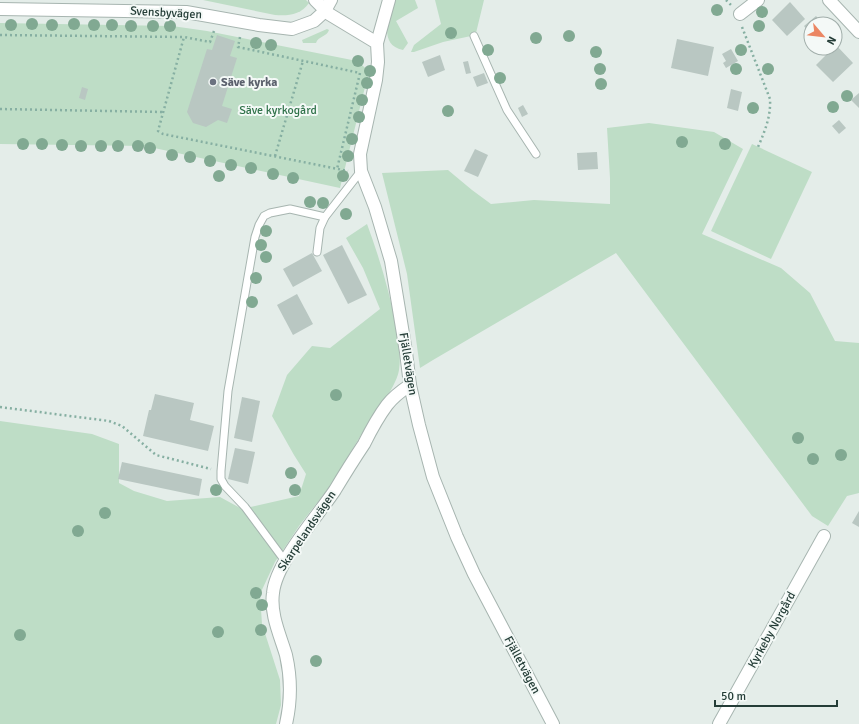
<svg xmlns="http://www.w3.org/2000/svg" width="859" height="724" viewBox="0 0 859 724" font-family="Signika,sans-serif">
	<rect width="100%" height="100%" fill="#e4ede9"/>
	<g fill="#beddc6">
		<path d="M203 0H306L309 3C301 15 288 16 275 15Z"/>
		<path d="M393 0H415L418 8 396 21 408 43 403 50C378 45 389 17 393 0Z"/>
		<polygon points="435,0 484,0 476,33 471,36 443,42 414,52 411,52 414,45 441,24"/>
		<polygon points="0,23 172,26 207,31 357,61 369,71 340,188 145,146 0,144"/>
		<path d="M327 29 329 30C327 37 318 36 316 43H303L302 40Z"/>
		<polygon points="649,123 714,132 743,149 702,234 781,268 810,293 835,341 859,343 859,493 847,496 828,526 812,516 616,253 433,360 420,368 407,274 382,173 448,170 472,190 491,204 534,200 610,204 610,178 607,128"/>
		<polygon points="752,144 812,172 771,259 711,231"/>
		<path d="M367 224C380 259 390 294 397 330 399 343 401 357 399 370 397 384 379 410 370 420L331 485 299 526 275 562 260 594 262 624 280 680 281 705 276 724H0V421L92 434 119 444V483L134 491 167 501 220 497 242 509 299 496 306 474 294 455 272 416 287 375 312 346 330 348 380 309 363 268 346 238Z"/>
	</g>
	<g fill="#b9c7c2">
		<polygon points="790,2 805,19 787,36 772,20"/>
		<polygon points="816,16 823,24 811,24 811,35 804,26"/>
		<polygon points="217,35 235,41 230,56 237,58 222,106 232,109 227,123 218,120 206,127 193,123 187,112 207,49 212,50"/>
		<polygon points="677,39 714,47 708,76 671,68"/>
		<polygon points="836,45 853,63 833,82 816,65 833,48 835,48"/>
		<polygon points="731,49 738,61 726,68 723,63 726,61 722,54"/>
		<polygon points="440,55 445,70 428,77 422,62"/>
		<polygon points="468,61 471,73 466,74 463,62"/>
		<polygon points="484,73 488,83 477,87 473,77"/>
		<polygon points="82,87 88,89 85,100 79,98"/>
		<polygon points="731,89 742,92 738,111 727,108"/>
		<polygon points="859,93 859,108 851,100"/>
		<polygon points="523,105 528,114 522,117 518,108"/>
		<polygon points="839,120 846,128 839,134 832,126"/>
		<polygon points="475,149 488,155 478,177 464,171"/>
		<polygon points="597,152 598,169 578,170 577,153"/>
		<polygon points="342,245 367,295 348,304 323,255"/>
		<polygon points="312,253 322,271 293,287 283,269"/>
		<polygon points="297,294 313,324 293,335 277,305"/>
		<polygon points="155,394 194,403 190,420 214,426 208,451 143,436 149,410 151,410"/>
		<polygon points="242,397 260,401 252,442 234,438"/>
		<polygon points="235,448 255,452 248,484 228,479"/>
		<polygon points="122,462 202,479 199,496 118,479"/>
		<polygon points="859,511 859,527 852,523"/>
	</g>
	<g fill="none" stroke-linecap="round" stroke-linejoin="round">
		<g stroke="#a7b5b0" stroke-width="9">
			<g id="service">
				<polyline points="474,36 507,110 536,154"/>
				<polyline points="317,252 320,228 325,217 361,171"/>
				<polyline points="285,561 245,507 225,486 221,479 221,471 228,391 255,237 259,225 264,216 270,213 290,209 325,217"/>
			</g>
		</g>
		<g stroke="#a7b5b0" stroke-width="14">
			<g id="minor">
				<polyline points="315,0 329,14 377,43 378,62 376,80 360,154 361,171 375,207 391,261 406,352 410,385 419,425 433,477 457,537 474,574 553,724"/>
				<polyline points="829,0 859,32"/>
				<polyline points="740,14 758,0"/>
				<polyline points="377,43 389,0"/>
				<path d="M286 724C291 702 291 677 286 655 280 635 270 614 273 593 276 562 317 517 335 490 344 475 354 459 364 444 371 430 378 417 387 405 394 396 401 391 410 385"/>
				<polyline points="719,724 824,536"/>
			</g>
		</g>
		<g stroke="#a7b5b0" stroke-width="14">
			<polyline id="tertiary" points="0,9 186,12 259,25 292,29 314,21 325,11 331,0"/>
		</g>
		<g stroke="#86afa2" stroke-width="2.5" stroke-dasharray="2 3" stroke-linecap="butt">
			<polyline points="726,0 731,5"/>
			<path d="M742 27 770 99C771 116 765 131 758 147"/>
			<polyline points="214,31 210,42 184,37 158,131 163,134 348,171"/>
			<polyline points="0,35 183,37"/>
			<polyline points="240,37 238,47 360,73 337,169"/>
			<polyline points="0,109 163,112"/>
			<polyline points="275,156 303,61"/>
			<polyline points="0,407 109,421 122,426 156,455 211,469"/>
		</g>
		<use href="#service" stroke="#fff" stroke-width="7"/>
		<use href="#minor" stroke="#fff" stroke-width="12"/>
		<use href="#tertiary" stroke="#fff" stroke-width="12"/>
	</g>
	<g fill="#81a992">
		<circle cx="717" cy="10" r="6"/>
		<circle cx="762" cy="12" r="6"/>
		<circle cx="32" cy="24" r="6"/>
		<circle cx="74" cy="24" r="6"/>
		<circle cx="11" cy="25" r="6"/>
		<circle cx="52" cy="25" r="6"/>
		<circle cx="94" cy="25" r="6"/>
		<circle cx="112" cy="25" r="6"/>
		<circle cx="131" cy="26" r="6"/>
		<circle cx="153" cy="26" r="6"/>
		<circle cx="170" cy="26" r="6"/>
		<circle cx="759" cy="26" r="6"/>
		<circle cx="451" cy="33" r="6"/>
		<circle cx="569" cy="36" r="6"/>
		<circle cx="536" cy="38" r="6"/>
		<circle cx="256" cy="43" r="6"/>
		<circle cx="271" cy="45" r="6"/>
		<circle cx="488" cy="50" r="6"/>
		<circle cx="741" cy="50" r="6"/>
		<circle cx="596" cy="52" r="6"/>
		<circle cx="358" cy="61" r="6"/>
		<circle cx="600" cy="69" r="6"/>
		<circle cx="736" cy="69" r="6"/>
		<circle cx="768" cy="69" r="6"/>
		<circle cx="370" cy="71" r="6"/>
		<circle cx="500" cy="78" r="6"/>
		<circle cx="367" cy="83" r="6"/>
		<circle cx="601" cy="84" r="6"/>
		<circle cx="847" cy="96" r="6"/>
		<circle cx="362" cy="100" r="6"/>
		<circle cx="833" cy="107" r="6"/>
		<circle cx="753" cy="108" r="6"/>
		<circle cx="448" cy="111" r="6"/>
		<circle cx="359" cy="117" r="6"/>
		<circle cx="352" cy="139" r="6"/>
		<circle cx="682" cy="142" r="6"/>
		<circle cx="23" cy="144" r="6"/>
		<circle cx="42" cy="144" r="6"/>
		<circle cx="725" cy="144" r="6"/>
		<circle cx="62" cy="145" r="6"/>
		<circle cx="81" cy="146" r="6"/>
		<circle cx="101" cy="146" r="6"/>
		<circle cx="118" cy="146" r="6"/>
		<circle cx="138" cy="146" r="6"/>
		<circle cx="150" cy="148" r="6"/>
		<circle cx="172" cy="155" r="6"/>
		<circle cx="348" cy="156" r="6"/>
		<circle cx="190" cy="157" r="6"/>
		<circle cx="210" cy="161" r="6"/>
		<circle cx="231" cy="165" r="6"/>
		<circle cx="251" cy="168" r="6"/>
		<circle cx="273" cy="174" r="6"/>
		<circle cx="219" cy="176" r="6"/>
		<circle cx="343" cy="176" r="6"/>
		<circle cx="293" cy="178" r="6"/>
		<circle cx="310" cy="202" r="6"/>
		<circle cx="323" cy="203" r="6"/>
		<circle cx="346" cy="214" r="6"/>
		<circle cx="266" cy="231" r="6"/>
		<circle cx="261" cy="245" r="6"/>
		<circle cx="266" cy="257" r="6"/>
		<circle cx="256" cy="278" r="6"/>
		<circle cx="252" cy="302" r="6"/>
		<circle cx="336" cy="395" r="6"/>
		<circle cx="798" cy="438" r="6"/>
		<circle cx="841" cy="455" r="6"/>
		<circle cx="813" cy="459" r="6"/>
		<circle cx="291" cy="473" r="6"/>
		<circle cx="216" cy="490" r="6"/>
		<circle cx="295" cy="490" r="6"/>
		<circle cx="105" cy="513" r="6"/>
		<circle cx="78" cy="531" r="6"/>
		<circle cx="256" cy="593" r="6"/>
		<circle cx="262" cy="605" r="6"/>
		<circle cx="261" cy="630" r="6"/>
		<circle cx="218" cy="632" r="6"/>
		<circle cx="20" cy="635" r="6"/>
		<circle cx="316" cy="661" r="6"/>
	</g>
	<circle fill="#6b7280" stroke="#f4f9f7" stroke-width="1.5" cx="213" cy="82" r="4"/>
	<g text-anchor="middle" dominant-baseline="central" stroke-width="4" stroke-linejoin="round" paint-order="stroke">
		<g font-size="12" fill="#243d37" stroke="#f4f9f7">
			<text transform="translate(166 13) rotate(3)">Svensbyvägen</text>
			<text transform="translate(408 364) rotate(81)">Fjälletvägen</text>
			<text transform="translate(307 531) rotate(-56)">Skarpelandsvägen</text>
			<text transform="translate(772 630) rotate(-61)">Kyrkeby Norgård</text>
			<text transform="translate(522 665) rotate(62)">Fjälletvägen</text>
		</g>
		<g font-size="12" font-weight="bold" fill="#5b616d" stroke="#f4f9f7" text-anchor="start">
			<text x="221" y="82">Säve kyrka</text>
		</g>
		<g font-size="12" fill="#30724a" stroke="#f4f9f7">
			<text x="278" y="110">Säve kyrkogård</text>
		</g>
	</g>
	<g transform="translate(823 36) rotate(118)"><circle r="19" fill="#f4f9f7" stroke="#a1aeaa"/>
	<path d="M0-3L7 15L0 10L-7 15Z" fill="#eb8663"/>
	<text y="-6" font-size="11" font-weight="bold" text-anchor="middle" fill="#243d37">N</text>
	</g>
	<path d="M715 700v6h122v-6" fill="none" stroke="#243d37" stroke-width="2"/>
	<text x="721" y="700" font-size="12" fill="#243d37" stroke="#f4f9f7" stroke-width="3" paint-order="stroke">50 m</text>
</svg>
